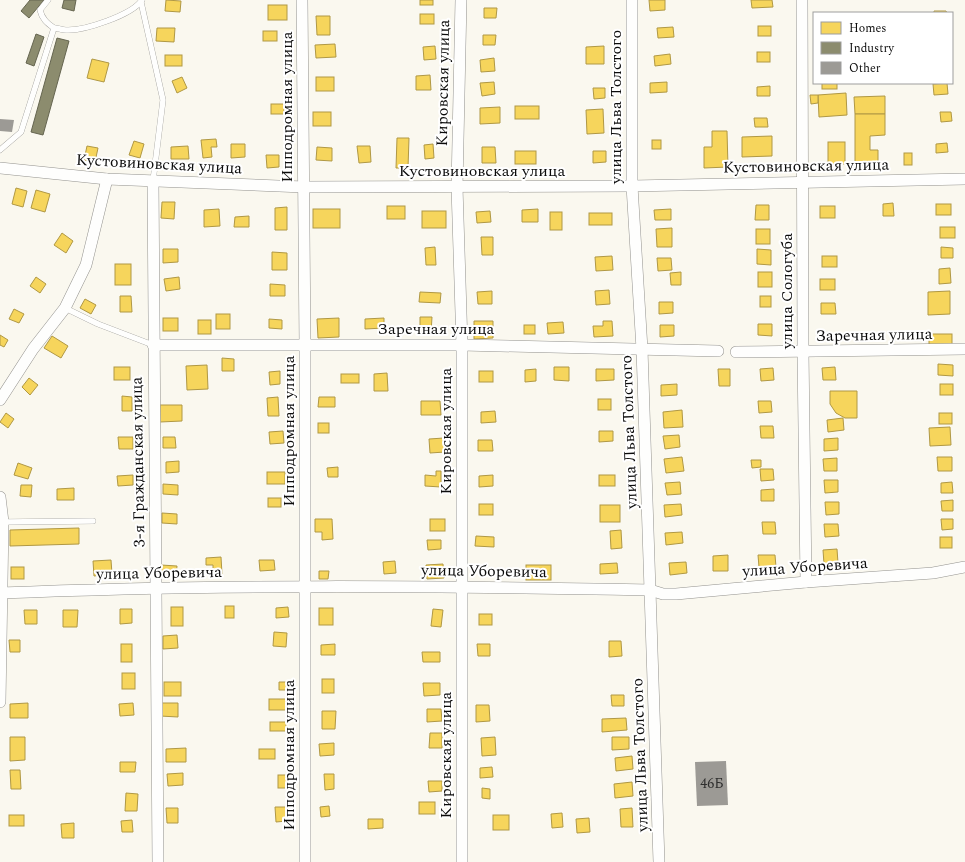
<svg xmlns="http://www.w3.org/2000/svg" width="965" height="862" viewBox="0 0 965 862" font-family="Spectral,serif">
	<rect width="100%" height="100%" fill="#faf8ef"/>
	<g fill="#f6d55c" stroke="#b09844">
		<polygon points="166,0 181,1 180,12 165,11"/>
		<rect x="420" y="0" width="13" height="5"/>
		<polygon points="649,0 665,0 665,10 650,11"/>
		<polygon points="751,0 772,0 773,7 752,8"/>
		<rect x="268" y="5" width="19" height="15"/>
		<polygon points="484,8 497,8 496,18 484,18"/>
		<polygon points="934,11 946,11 947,13 934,13"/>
		<rect x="420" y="14" width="14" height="10"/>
		<polygon points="316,16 330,16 330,35 317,35"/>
		<rect x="758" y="26" width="13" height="10"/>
		<polygon points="673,27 674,37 658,38 657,28"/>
		<polygon points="157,28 175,28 174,42 156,41"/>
		<rect x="263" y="31" width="14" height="10"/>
		<polygon points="483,35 496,35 495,45 483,45"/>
		<polygon points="335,44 336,57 316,58 315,45"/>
		<polygon points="435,46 436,59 424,60 423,47"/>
		<polygon points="604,46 604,64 586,64 586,47"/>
		<rect x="757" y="52" width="13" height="10"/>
		<polygon points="670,54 671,64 655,66 654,56"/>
		<rect x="165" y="55" width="17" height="11"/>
		<polygon points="494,58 495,71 481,72 480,60"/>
		<polygon points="92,59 109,63 104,82 87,78"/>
		<polygon points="430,75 431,90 416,90 416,76"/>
		<polygon points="182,77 187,88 177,93 172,81"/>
		<rect x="316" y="77" width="18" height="14"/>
		<polygon points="494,82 495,94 482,96 480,83"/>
		<polygon points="667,82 667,92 650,93 650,83"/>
		<rect x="822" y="83" width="15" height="6"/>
		<polygon points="947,83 948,94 934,95 933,84"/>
		<polygon points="770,86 770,96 757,96 757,87"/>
		<polygon points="593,88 605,88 605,98 594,99"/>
		<polygon points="846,93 847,115 819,117 818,95"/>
		<polygon points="810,95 818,95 818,103 811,104"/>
		<polygon points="885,96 885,114 855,114 854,97"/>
		<rect x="271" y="104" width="13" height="10"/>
		<rect x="515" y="106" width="24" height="13"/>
		<polygon points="500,107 500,123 480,124 480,108"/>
		<polygon points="603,109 604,133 587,134 586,110"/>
		<rect x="313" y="112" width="18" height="14"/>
		<polygon points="940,112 951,112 952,121 941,122"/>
		<polygon points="855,114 885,114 885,135 870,136 870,150 878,150 878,165 855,166"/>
		<polygon points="754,118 767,118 768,127 755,127"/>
		<polygon points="712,131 727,131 728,167 704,168 704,147 712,147"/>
		<polygon points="772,136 772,156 742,157 742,137"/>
		<polygon points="397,138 409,138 408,168 396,168"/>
		<polygon points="216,139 217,147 211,147 212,157 203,158 201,140"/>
		<rect x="652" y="140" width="9" height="9"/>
		<polygon points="134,141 144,144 140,158 129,155"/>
		<rect x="828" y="142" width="17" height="22"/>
		<polygon points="947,143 948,152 936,153 936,144"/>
		<polygon points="231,144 245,144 245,157 231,158"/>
		<polygon points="433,144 434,158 425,159 424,145"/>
		<polygon points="87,146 98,148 95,162 84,160"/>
		<polygon points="188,146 189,159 171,159 171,147"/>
		<polygon points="357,146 370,146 371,162 359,163"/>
		<polygon points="317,147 332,148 332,161 316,160"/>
		<polygon points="482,147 495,147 496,163 482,163"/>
		<rect x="515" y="151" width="21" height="13"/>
		<polygon points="593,151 606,151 606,162 593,163"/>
		<rect x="904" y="153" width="8" height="12"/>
		<polygon points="266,155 279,155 279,167 267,168"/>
		<polygon points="16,188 27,191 23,207 12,204"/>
		<polygon points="36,190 50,194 45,212 31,208"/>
		<polygon points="162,202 175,202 174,219 161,218"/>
		<polygon points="893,203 894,216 883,216 883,204"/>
		<rect x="936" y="204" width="15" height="11"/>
		<polygon points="756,205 769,205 769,220 755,220"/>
		<rect x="387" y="206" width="18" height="13"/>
		<rect x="820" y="206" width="15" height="12"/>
		<polygon points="287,207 287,230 275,230 275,208"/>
		<polygon points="219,209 220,226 204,227 204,210"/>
		<rect x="313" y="209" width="27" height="19"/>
		<polygon points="538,209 538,222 522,222 522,210"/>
		<polygon points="671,209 671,220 655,220 654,210"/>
		<rect x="422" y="211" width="24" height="17"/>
		<polygon points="490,211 491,222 477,223 476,212"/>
		<rect x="550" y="212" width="12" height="18"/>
		<rect x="589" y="213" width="23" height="12"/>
		<polygon points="249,216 249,227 234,227 235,217"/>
		<rect x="940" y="227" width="15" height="11"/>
		<polygon points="672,228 672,247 657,247 656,229"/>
		<rect x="756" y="229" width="14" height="15"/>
		<polygon points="62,233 73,241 66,253 54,245"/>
		<polygon points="481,237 493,237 493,255 482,255"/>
		<polygon points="435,247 436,265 426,265 425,248"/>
		<polygon points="941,247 953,248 953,258 941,258"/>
		<polygon points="163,249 178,249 178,262 163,263"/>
		<polygon points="757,249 771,250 771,265 757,264"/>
		<polygon points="272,252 287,253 287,270 272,270"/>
		<polygon points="612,256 613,270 596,271 595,257"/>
		<rect x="822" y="256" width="15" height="11"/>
		<polygon points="657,258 671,258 672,270 658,271"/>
		<rect x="115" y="264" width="16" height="21"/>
		<polygon points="950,268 951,283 939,284 939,269"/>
		<polygon points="681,272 681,285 671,285 670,273"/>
		<rect x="758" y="272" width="14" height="15"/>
		<polygon points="36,277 46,284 40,293 30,286"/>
		<polygon points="179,277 180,289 166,291 164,279"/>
		<rect x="820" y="279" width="15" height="11"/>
		<polygon points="270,284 285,285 285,296 270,296"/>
		<polygon points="609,290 610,304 596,305 595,291"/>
		<polygon points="492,291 492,304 478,304 477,292"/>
		<polygon points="950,291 950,314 928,315 928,292"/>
		<polygon points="420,292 441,293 440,303 419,302"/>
		<polygon points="120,296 131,296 132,312 120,312"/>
		<rect x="760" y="296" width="11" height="11"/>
		<polygon points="85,299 96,305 91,314 80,308"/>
		<polygon points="659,302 673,302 673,313 659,314"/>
		<polygon points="821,303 835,303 836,314 821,314"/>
		<polygon points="14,309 24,314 19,323 9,319"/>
		<rect x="216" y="314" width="14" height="15"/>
		<polygon points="420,317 432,317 431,333 420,333"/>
		<rect x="163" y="318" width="15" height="13"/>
		<polygon points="339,318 339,337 318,338 317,319"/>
		<polygon points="384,318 384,328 365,329 365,319"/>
		<polygon points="269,319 282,320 282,329 269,328"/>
		<rect x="198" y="320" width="13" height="14"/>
		<polygon points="474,321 493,321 493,338 474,339"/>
		<polygon points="603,321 612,321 613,336 594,337 593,326 603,326"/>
		<polygon points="563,322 564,333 548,334 547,323"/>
		<polygon points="758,324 772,324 772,336 758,335"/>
		<rect x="524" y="325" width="11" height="9"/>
		<polygon points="660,325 674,325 674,336 660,337"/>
		<rect x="929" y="334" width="23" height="11"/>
		<polygon points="0,335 8,340 4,347 0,345"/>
		<polygon points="52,336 68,346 61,358 44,348"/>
		<polygon points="222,358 234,359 234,371 222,371"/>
		<polygon points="938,364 953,365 953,376 938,375"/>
		<polygon points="207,365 208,389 187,390 186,366"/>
		<rect x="114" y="367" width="16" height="13"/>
		<polygon points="554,367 569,367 569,381 554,380"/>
		<polygon points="835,367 836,380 823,380 822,368"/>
		<polygon points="773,368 774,380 761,381 760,369"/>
		<polygon points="536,369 536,381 525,382 525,370"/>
		<polygon points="596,369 614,369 614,380 596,381"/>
		<polygon points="718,369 730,369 730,386 719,386"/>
		<polygon points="280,371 280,384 270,385 269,372"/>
		<rect x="479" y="371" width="14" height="11"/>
		<polygon points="387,373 388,391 374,391 374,374"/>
		<rect x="341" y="374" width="18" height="9"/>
		<polygon points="29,378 38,385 30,395 22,387"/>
		<polygon points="677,384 677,395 661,396 661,385"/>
		<rect x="940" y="384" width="13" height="11"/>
		<polygon points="830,391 857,391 857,418 845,418 836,413 830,404"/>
		<polygon points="122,396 132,397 132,411 122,411"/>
		<polygon points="278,397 279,416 268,416 267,398"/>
		<polygon points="319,397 335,397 335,407 318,407"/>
		<rect x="598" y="399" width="13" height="11"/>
		<polygon points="421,401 440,401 441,415 421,415"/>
		<polygon points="758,401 771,401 772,412 759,413"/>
		<polygon points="160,405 182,405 182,421 160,422"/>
		<polygon points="682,410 683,427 664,428 663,412"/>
		<polygon points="495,411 496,422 481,423 481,412"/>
		<polygon points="6,413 14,419 8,428 0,422"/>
		<rect x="939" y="413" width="13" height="11"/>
		<polygon points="843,418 844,430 828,432 827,420"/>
		<rect x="318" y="423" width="11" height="10"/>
		<polygon points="760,426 773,426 774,438 761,438"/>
		<polygon points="950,427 951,445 930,446 929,428"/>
		<polygon points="283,431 284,443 270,444 269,432"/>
		<polygon points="599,431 613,431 613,441 599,442"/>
		<polygon points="679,435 680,447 665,449 663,436"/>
		<polygon points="118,437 133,437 133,449 119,449"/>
		<polygon points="163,437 175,437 176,448 163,448"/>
		<polygon points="444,438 445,452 430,453 429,439"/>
		<polygon points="838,438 838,450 824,451 824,439"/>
		<polygon points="478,440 492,440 493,451 478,451"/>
		<polygon points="682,457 684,471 666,473 664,459"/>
		<polygon points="937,457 952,457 952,471 938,471"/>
		<polygon points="837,458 837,471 824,471 823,459"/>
		<polygon points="751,460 761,460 761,467 752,468"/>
		<polygon points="179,461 179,472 166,473 166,462"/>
		<polygon points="18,463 32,468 28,479 14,475"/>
		<polygon points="338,467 338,477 328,477 327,468"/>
		<polygon points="760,469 773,469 774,480 761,481"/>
		<polygon points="436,471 441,471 441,487 425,486 425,475 436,476"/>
		<rect x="267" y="472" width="18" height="12"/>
		<polygon points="133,475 133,485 118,486 117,476"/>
		<polygon points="493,475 493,486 479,487 479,476"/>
		<rect x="599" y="475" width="16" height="11"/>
		<polygon points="824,480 838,480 838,492 825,493"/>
		<polygon points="680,482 681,494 667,495 665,483"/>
		<polygon points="952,482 953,493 941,493 941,483"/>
		<polygon points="163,484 178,485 178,495 163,494"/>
		<polygon points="21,485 32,485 31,497 20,496"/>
		<polygon points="74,488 74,500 57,500 57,489"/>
		<polygon points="774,489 774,501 761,501 761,490"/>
		<rect x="268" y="498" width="13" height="9"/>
		<polygon points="953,500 953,511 942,511 941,501"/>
		<polygon points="825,502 839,502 839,514 826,515"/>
		<rect x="479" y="504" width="14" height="11"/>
		<polygon points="681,504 682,515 665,517 664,505"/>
		<rect x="600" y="505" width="20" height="17"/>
		<polygon points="162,513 177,514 177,524 162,523"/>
		<polygon points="315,519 332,519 333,539 322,540 322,532 315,532"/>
		<rect x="430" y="519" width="15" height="12"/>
		<polygon points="941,519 953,519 953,529 942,530"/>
		<polygon points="762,522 775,522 776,534 763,534"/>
		<polygon points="824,524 838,524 839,536 825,537"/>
		<polygon points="79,528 79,544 10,546 10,530"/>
		<polygon points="621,530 622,548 611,549 610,531"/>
		<polygon points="682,532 683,543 666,545 665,533"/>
		<polygon points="476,536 494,537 494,547 475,546"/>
		<rect x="940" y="537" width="12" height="11"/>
		<polygon points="427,540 441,540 441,549 428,550"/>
		<polygon points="837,549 838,563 824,564 823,550"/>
		<polygon points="728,555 728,571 713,571 713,556"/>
		<polygon points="758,555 775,555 776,567 759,567"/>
		<polygon points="221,557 222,574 213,574 213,565 206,565 206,558"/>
		<polygon points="111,560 112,574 94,576 93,561"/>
		<polygon points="259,560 274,560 275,570 260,571"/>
		<polygon points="395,561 396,573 384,574 383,562"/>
		<polygon points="686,562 687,573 670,575 669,563"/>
		<polygon points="617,563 618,573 600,574 600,564"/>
		<polygon points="443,564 444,578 427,579 426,565"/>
		<polygon points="161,565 177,566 176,577 160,576"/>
		<rect x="526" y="565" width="25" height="15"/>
		<rect x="11" y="567" width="13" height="12"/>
		<polygon points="319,571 329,571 328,579 319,579"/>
		<rect x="225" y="606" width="9" height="12"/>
		<rect x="171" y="607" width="12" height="19"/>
		<polygon points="288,607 289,617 276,618 276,608"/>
		<rect x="319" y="608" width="14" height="17"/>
		<polygon points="120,609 132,609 132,623 120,624"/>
		<polygon points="433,609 443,610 441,627 431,626"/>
		<polygon points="24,610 37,610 37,624 25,624"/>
		<polygon points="63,610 78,610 77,627 63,627"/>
		<rect x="479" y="614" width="13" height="11"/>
		<polygon points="274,632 287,633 286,647 273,646"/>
		<polygon points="177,635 178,648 163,649 163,636"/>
		<polygon points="9,640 20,640 20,652 10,652"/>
		<polygon points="609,641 621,641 622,656 609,657"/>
		<rect x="121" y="644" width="11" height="18"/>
		<polygon points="335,644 335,655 321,655 321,645"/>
		<polygon points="477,644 490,644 490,656 478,656"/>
		<polygon points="422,652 440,652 440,662 423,662"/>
		<rect x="122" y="673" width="13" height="16"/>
		<rect x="322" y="679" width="12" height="14"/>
		<rect x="164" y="682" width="17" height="14"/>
		<polygon points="279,682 289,682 290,690 279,690"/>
		<polygon points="423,683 440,683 440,695 424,696"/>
		<polygon points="611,695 624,695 624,706 612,706"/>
		<rect x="269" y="699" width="17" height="11"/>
		<polygon points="28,703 28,718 10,718 10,704"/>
		<polygon points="133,703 134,715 120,716 119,704"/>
		<polygon points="160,703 178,703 178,717 160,716"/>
		<polygon points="476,705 489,705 490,721 476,722"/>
		<polygon points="427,709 441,709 442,721 427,722"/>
		<polygon points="322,711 336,711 335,729 322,729"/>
		<polygon points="626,718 627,730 602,732 602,719"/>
		<rect x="270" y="722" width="16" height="9"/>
		<polygon points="430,733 442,733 442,748 429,748"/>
		<polygon points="10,737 25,737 25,760 10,761"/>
		<polygon points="495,737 496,755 482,756 481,738"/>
		<polygon points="612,737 629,737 629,749 612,750"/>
		<polygon points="334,743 334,755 320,756 319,744"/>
		<polygon points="186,748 186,762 166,762 166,749"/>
		<rect x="259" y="749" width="16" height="10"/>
		<polygon points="632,756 633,769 616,771 615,758"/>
		<polygon points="120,762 136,762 135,772 120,772"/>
		<polygon points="492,767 493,777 480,778 480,768"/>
		<polygon points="10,770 20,770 21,789 11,789"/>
		<polygon points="183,773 183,785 168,786 167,774"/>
		<polygon points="324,774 334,774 334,789 325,790"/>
		<rect x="278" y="775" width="9" height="13"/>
		<polygon points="428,781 442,781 442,791 429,792"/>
		<polygon points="632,782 633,796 615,798 614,784"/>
		<polygon points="482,788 490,789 490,799 482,798"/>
		<polygon points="126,793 138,794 137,811 125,811"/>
		<rect x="419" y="802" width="16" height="12"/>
		<polygon points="329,806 330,816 321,817 320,807"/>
		<polygon points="275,807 287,807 287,821 276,822"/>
		<polygon points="166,808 178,808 178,823 167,823"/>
		<polygon points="632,808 633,827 621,827 620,809"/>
		<polygon points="562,813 563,827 552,828 551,814"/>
		<rect x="9" y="815" width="15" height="11"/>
		<rect x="493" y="815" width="16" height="15"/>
		<polygon points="589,818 590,832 577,833 576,819"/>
		<polygon points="368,819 383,819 383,828 368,829"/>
		<polygon points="132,820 133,832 122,832 121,821"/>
		<polygon points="74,823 74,838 62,838 61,824"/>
	</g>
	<g fill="#8c8c6e" stroke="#656550">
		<polygon points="30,0 44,0 29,18 21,11"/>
		<polygon points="64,0 76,0 74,11 62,8"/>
		<polygon points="36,34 44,37 34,66 26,63"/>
		<polygon points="57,38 69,41 43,135 31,132"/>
	</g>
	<g fill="#9c9a95">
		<polygon points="0,119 14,120 12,132 0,131"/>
		<polygon points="726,761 728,805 697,806 695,762"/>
	</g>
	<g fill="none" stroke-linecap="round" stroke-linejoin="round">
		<g stroke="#93928e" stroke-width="6">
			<g id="service">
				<path d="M48 0 40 10C42 19 47 23 54 28"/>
				<polyline points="141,2 163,100 153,181"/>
				<path d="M0 150 21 132 54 28C58 28 62 30 66 30 84 31 132 15 142 0"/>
				<polyline points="65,308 98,324 153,345"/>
				<polyline points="3,522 93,521"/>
			</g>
		</g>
		<g stroke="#93928e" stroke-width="12">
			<g id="minor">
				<polyline points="302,0 305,346 305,862"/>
				<polyline points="461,0 457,187 462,345 462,862"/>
				<polyline points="632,0 632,186 642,349 659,862"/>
				<polyline points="802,0 803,352 806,582"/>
				<polyline points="0,168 107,179 304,187 632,186 965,179"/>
				<polyline points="153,181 158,862"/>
				<polyline points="153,345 462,345 718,351"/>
				<polyline points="736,352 965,349"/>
				<polyline points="0,400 33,349 65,308 86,265 107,179"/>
				<polyline points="0,497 3,522 0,702"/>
				<path d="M0 593C217 584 433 586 650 590L663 594H676L806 582 933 573 965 567"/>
			</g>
		</g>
		<use href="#service" stroke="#fefefd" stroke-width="5.5"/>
		<use href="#minor" stroke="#fefefd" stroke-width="11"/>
	</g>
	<g text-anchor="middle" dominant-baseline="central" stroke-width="4" stroke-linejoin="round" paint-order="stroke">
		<g font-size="14" fill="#2f2f2e">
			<text x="712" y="783">46Б</text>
		</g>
		<g font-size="16" fill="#0b0b0b" stroke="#fff">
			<text transform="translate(443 83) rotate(-89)">Кировская улица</text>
			<text transform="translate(287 107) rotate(-90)">Ипподромная улица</text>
			<text transform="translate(616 107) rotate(-90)">улица Льва Толстого</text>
			<text transform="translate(159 164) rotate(3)">Кустовиновская улица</text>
			<text transform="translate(806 166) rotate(-1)">Кустовиновская улица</text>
			<text x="482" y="171">Кустовиновская улица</text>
			<text transform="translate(787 291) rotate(-90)">улица Сологуба</text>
			<text x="436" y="329">Заречная улица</text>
			<text transform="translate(874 335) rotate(-1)">Заречная улица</text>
			<text transform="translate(289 431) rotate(-90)">Ипподромная улица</text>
			<text transform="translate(446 431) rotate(-90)">Кировская улица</text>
			<text transform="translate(629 432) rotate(-92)">улица Льва Толстого</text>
			<text transform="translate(138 462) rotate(-91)">3-я Гражданская улица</text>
			<text transform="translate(805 567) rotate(-4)">улица Уборевича</text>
			<text transform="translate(484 571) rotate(1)">улица Уборевича</text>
			<text transform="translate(159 573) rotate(-1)">улица Уборевича</text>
			<text transform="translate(289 755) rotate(-90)">Ипподромная улица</text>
			<text transform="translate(446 755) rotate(-90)">Кировская улица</text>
			<text transform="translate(640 755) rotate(-92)">улица Льва Толстого</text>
		</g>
	</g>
	<rect x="813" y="12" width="140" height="72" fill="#ffffff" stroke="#9d9d9d"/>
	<rect x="821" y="22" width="20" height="12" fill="#f6d55c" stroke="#9d9d9d"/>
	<text x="849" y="32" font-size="12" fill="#0b0b0b">Homes</text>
	<rect x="821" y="42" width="20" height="12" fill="#8c8c6e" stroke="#9d9d9d"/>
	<text x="849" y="52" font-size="12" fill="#0b0b0b">Industry</text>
	<rect x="821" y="62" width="20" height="12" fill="#9c9a95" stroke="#9d9d9d"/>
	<text x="849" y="72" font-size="12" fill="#0b0b0b">Other</text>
</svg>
